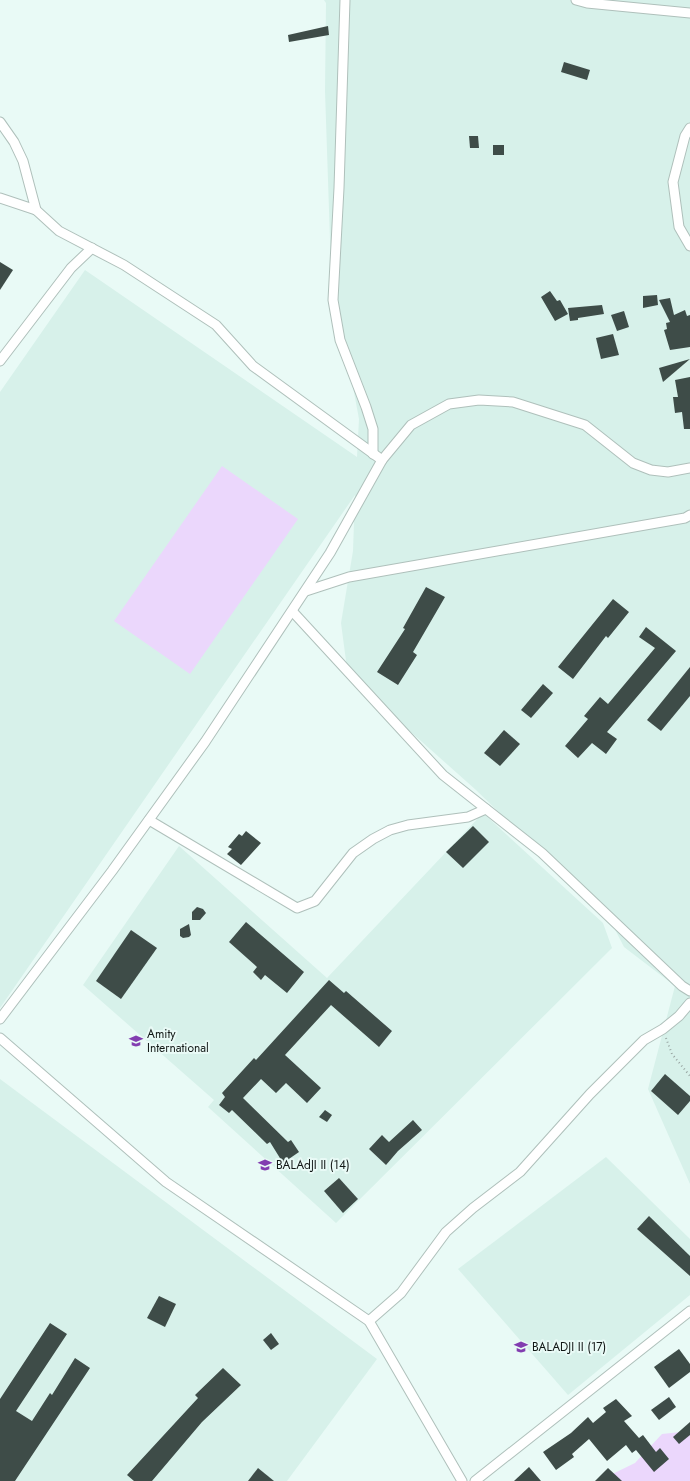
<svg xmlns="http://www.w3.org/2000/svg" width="690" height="1481" viewBox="0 0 690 1481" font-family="Jost,sans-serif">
	<rect width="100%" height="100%" fill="#e9faf6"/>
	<g fill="#d7f1ea">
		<polygon points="324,0 690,0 690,1184 648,1089 675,986 624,947 605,910 546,858 476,790 348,676 341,623 353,551 355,495 0,1008 0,392 85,270 357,457 359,419 331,269 325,91 326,3"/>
		<polygon points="483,813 603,923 612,948 336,1223 208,1107 214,1100 83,985 179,846 327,978"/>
		<polygon points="0,1079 377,1359 287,1481 0,1481"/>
		<polygon points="606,1157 690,1239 690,1295 568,1395 458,1269"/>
	</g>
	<g fill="#ebd7fc">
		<polygon points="222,466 298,519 190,674 114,621"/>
		<polygon points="690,1431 690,1481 598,1481 635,1463 662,1434"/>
	</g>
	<g fill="#3e4c48">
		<polygon points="328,26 329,35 289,42 288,35"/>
		<polygon points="564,62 590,70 587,80 561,72"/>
		<polygon points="469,136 478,136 479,148 470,148"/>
		<rect x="493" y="145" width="11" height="10"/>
		<polygon points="0,262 13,270 0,290"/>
		<polygon points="550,291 557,301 560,300 568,314 555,321 541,297"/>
		<polygon points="657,295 658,305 643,308 643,296"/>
		<polygon points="670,298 674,315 685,310 687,316 690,315 690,347 670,350 664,330 667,329 666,323 670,322 659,300"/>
		<polygon points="602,305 604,314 578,318 578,320 570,321 568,308"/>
		<polygon points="624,311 629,327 617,331 611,315"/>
		<polygon points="613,334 619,355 601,359 596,338"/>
		<polygon points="690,359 663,382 659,368"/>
		<polygon points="690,377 690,429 684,429 682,412 675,413 673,397 678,397 675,380"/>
		<polygon points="426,587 445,597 413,652 417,655 398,685 377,672 405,629 403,628"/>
		<polygon points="613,599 629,612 608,638 606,636 573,679 558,667"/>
		<polygon points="646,627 676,651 607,732 617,739 606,754 592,743 578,758 565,746 588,719 584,716 600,697 608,704 655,648 639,637"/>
		<polygon points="690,667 690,696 661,731 647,720"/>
		<polygon points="543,684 553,693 531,718 521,710"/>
		<polygon points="504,730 520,744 500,766 484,753"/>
		<polygon points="473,826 489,842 463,868 446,852"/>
		<polygon points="246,831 261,843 241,865 227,854 232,849 228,847 239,834 242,836"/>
		<polygon points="197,907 203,909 206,913 200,920 192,920 192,912"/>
		<polygon points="246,922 304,972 287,993 265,975 261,980 253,972 257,967 229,942"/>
		<polygon points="189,924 191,935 189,937 183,938 180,936 180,929"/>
		<polygon points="131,930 157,948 121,999 96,981"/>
		<polygon points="329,980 344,993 346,991 392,1031 379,1047 331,1005 285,1055 321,1088 307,1103 286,1083 276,1093 261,1079 243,1098 288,1142 291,1140 299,1152 283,1163 270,1142 267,1144 232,1110 229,1113 219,1105 225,1097 222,1093 254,1058 256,1060"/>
		<polygon points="665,1074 690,1096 690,1101 678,1115 651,1091"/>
		<polygon points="325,1110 332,1115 327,1122 319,1117"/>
		<polygon points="413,1120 422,1130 398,1151 386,1165 369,1149 382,1135 389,1142"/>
		<polygon points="339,1178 358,1199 343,1213 324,1191"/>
		<polygon points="649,1216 690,1256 690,1276 637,1229"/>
		<polygon points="159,1296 176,1304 165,1327 147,1318"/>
		<polygon points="50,1323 67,1334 16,1411 32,1421 50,1393 52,1395 75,1358 90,1368 15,1481 0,1481 0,1399"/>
		<polygon points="271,1333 279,1344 271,1350 263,1340"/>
		<polygon points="679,1349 690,1364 690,1372 669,1388 654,1367"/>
		<polygon points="223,1368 241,1385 202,1422 152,1481 134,1481 127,1475 198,1398 195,1395"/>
		<polygon points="669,1397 676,1407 659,1420 651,1410"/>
		<polygon points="616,1399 632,1416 624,1421 639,1438 643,1435 656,1452 660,1448 669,1459 654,1472 636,1450 632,1453 626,1445 607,1461 589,1439 572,1454 574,1457 556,1470 543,1452 571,1433 588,1417 593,1423 606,1412 603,1408"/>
		<polygon points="690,1422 690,1435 679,1444 673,1437"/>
		<polygon points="529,1467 541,1481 514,1481"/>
		<polygon points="258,1468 274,1481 248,1481"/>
		<polygon points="608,1468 622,1481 595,1481"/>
	</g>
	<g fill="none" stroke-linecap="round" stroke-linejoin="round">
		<g stroke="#afc0bb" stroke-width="11">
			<g id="street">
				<polyline points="345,0 339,188 333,300 340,340 366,407 373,429 373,454"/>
				<polyline points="576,0 587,3 690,13"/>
				<polyline points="0,122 14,142 23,161 36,210 59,231 124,265 216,325 253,366 382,460"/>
				<polyline points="690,128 685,136 673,182 679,227 690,246"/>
				<polyline points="0,198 36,210"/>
				<polyline points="0,361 71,268 92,248"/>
				<polyline points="306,591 349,577 685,518 690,515"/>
				<polyline points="293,612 443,775 542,853 682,986 690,991"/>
				<polyline points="149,820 297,908 315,901 353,853 373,839 390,830 408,825 468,817 486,809"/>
				<polyline points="0,1019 112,871 205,742 330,553 382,460 411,425 449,404 479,400 513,402 585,425 633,463 651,470 668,472 690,468"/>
				<polyline points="0,1038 166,1182 369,1321 462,1481"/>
				<polyline points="369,1321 401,1293 446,1232 473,1208 520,1172 590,1094 644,1040 663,1029 679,1016 690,1003"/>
				<polyline points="475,1481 690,1311"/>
			</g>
		</g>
		<polyline stroke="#98a5a2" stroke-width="2" stroke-dasharray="1 3" stroke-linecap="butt" points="666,1038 672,1054 690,1076"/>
		<use href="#street" stroke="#fff" stroke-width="9"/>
	</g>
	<defs>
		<g id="school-bare" transform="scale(1.08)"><path d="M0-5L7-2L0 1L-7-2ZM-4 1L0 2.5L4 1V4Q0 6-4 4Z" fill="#823db0" stroke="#e9faf6" stroke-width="2.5" paint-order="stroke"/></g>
	</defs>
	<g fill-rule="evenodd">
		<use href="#school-bare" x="136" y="1041"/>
		<use href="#school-bare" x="265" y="1165"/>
		<use href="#school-bare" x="521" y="1347"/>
	</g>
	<g text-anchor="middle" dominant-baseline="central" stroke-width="4" stroke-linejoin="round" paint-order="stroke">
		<g font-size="12" fill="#111715" stroke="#e9faf6" text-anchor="start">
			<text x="147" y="1034">Amity<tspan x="147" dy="14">International</tspan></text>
			<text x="276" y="1165">BALAdJI II (14)</text>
			<text x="532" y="1347">BALADJI II (17)</text>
		</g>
	</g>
</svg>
